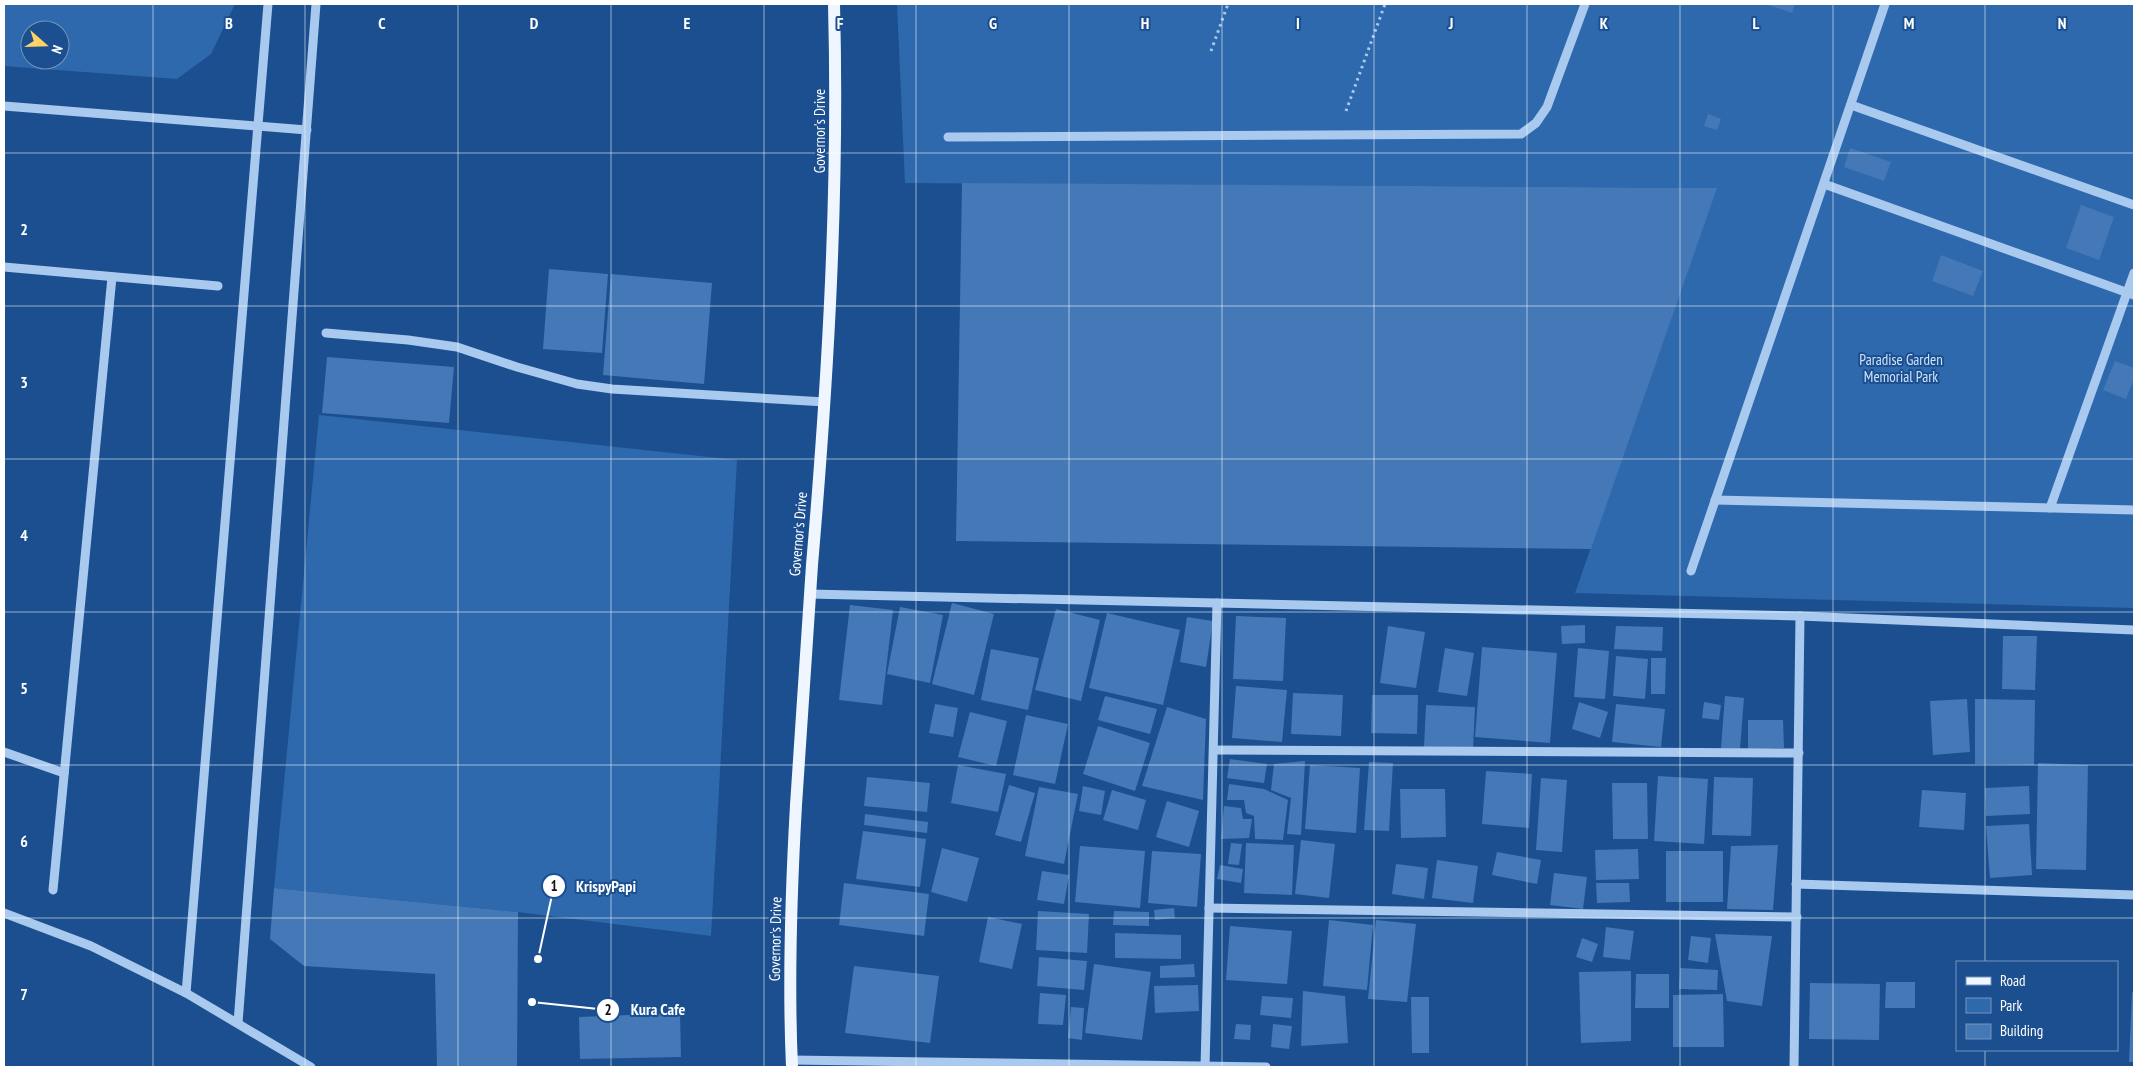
<svg xmlns="http://www.w3.org/2000/svg" width="2138" height="1071" viewBox="0 0 2138 1071" font-family="'PT Sans Narrow',sans-serif">
	<rect width="100%" height="100%" fill="#1b4f8f"/>
	<g fill="#2e69ad" fill-rule="evenodd">
		<path d="M4 4H235L211 54 177 79 4 66ZM30 30H60V60H30Z"/>
		<polygon points="897,4 2134,4 2134,608 1575,593 1716,188 905,183"/>
		<polygon points="319,415 737,460 711,936 518,912 274,888"/>
	</g>
	<g fill="#4478b7">
		<polygon points="1765,4 1795,4 1792,13"/>
		<polygon points="1708,114 1721,119 1717,130 1704,126"/>
		<polygon points="1850,148 1891,162 1884,181 1844,167"/>
		<polygon points="962,183 1717,188 1591,549 956,541"/>
		<polygon points="2081,205 2114,217 2099,260 2066,248"/>
		<polygon points="1941,255 1983,271 1973,296 1932,281"/>
		<polygon points="549,269 608,274 602,353 543,349"/>
		<polygon points="611,274 712,283 704,384 603,375"/>
		<polygon points="327,357 454,367 449,423 322,413"/>
		<polygon points="2115,361 2134,368 2134,379 2126,399 2103,390"/>
		<polygon points="952,603 994,614 974,695 932,684"/>
		<polygon points="850,605 893,610 882,705 839,700"/>
		<polygon points="900,607 943,615 930,683 887,674"/>
		<polygon points="1056,609 1100,620 1081,701 1035,690"/>
		<polygon points="1107,613 1180,630 1163,705 1089,688"/>
		<polygon points="1236,616 1286,618 1283,681 1233,679"/>
		<polygon points="1187,617 1213,621 1206,667 1180,662"/>
		<polygon points="1585,625 1585,643 1562,644 1561,626"/>
		<polygon points="1388,626 1425,632 1416,688 1380,683"/>
		<polygon points="1616,626 1663,627 1662,651 1614,649"/>
		<polygon points="2003,636 2037,636 2035,690 2002,689"/>
		<polygon points="1482,647 1557,653 1550,743 1475,737"/>
		<polygon points="1445,648 1474,653 1467,696 1438,692"/>
		<polygon points="1578,648 1609,651 1605,699 1574,697"/>
		<polygon points="991,649 1039,658 1028,710 981,700"/>
		<polygon points="1616,656 1648,659 1645,699 1613,696"/>
		<polygon points="1651,658 1666,658 1665,694 1651,694"/>
		<polygon points="1236,686 1287,690 1282,742 1232,738"/>
		<polygon points="1293,693 1343,695 1341,736 1291,734"/>
		<polygon points="1372,695 1418,695 1417,734 1371,733"/>
		<polygon points="1105,696 1157,709 1150,734 1098,720"/>
		<polygon points="1725,696 1744,698 1740,749 1721,748"/>
		<polygon points="1967,699 1970,752 1933,755 1930,701"/>
		<polygon points="1975,699 2035,700 2034,765 1975,764"/>
		<polygon points="1579,702 1608,712 1600,738 1572,729"/>
		<polygon points="1704,702 1721,705 1719,720 1702,718"/>
		<polygon points="935,704 958,708 953,737 929,733"/>
		<polygon points="1616,704 1665,709 1661,747 1612,742"/>
		<polygon points="1426,705 1475,707 1473,750 1424,747"/>
		<polygon points="1167,707 1206,719 1203,800 1142,786"/>
		<polygon points="970,712 1007,721 996,766 958,757"/>
		<polygon points="1026,715 1068,724 1055,784 1013,775"/>
		<polygon points="1748,720 1783,720 1784,748 1748,749"/>
		<polygon points="1098,726 1150,743 1135,791 1083,774"/>
		<polygon points="1230,759 1267,764 1264,783 1227,778"/>
		<polygon points="1305,761 1301,835 1287,834 1291,798 1271,790 1274,764"/>
		<polygon points="1369,762 1393,763 1389,831 1364,830"/>
		<polygon points="2038,763 2088,765 2086,870 2036,869"/>
		<polygon points="958,765 1006,774 998,812 951,803"/>
		<polygon points="1310,765 1360,768 1356,833 1305,829"/>
		<polygon points="1486,771 1532,774 1529,828 1482,824"/>
		<polygon points="1658,776 1708,779 1704,844 1654,841"/>
		<polygon points="867,777 930,783 927,812 864,806"/>
		<polygon points="1714,777 1753,778 1751,836 1712,835"/>
		<polygon points="1541,778 1567,780 1562,852 1536,850"/>
		<polygon points="1612,783 1647,783 1648,839 1613,839"/>
		<polygon points="1229,784 1264,789 1288,800 1283,840 1255,839 1254,816 1246,813 1244,800 1227,800"/>
		<polygon points="1009,785 1035,793 1021,842 995,835"/>
		<polygon points="1083,786 1105,791 1101,815 1079,811"/>
		<polygon points="2029,786 2030,814 1986,816 1985,788"/>
		<polygon points="1039,787 1078,794 1064,864 1025,856"/>
		<polygon points="1400,789 1445,789 1446,837 1401,838"/>
		<polygon points="1112,790 1146,800 1138,830 1103,820"/>
		<polygon points="1922,790 1966,793 1964,830 1919,827"/>
		<polygon points="1167,801 1199,811 1189,847 1156,837"/>
		<polygon points="1224,806 1241,808 1243,819 1252,819 1249,838 1221,839"/>
		<polygon points="865,814 928,822 927,833 864,825"/>
		<polygon points="2029,824 2032,875 1990,878 1986,826"/>
		<polygon points="863,831 926,839 920,887 856,879"/>
		<polygon points="1301,840 1335,844 1329,898 1295,894"/>
		<polygon points="1231,843 1242,844 1239,865 1228,864"/>
		<polygon points="1246,843 1294,845 1292,895 1244,893"/>
		<polygon points="1778,845 1773,910 1727,909 1731,846"/>
		<polygon points="1080,846 1145,851 1140,908 1075,902"/>
		<polygon points="942,848 979,858 967,902 931,892"/>
		<polygon points="1638,849 1639,879 1596,880 1595,850"/>
		<polygon points="1152,851 1201,854 1197,907 1148,903"/>
		<rect x="1666" y="851" width="57" height="51"/>
		<polygon points="1497,852 1541,860 1537,884 1492,875"/>
		<polygon points="1437,860 1478,866 1473,903 1432,898"/>
		<polygon points="1396,864 1428,868 1424,899 1392,894"/>
		<polygon points="1220,865 1243,869 1241,883 1217,879"/>
		<polygon points="1042,871 1069,875 1064,904 1037,900"/>
		<polygon points="1554,873 1587,877 1583,909 1550,905"/>
		<polygon points="844,883 929,894 924,936 839,925"/>
		<polygon points="1596,883 1629,883 1630,902 1597,903"/>
		<polygon points="274,888 518,912 517,1067 437,1067 435,974 304,966 270,939"/>
		<polygon points="1174,908 1175,918 1155,920 1154,910"/>
		<polygon points="1038,911 1089,914 1087,953 1036,950"/>
		<polygon points="1114,911 1149,912 1149,926 1113,925"/>
		<polygon points="988,917 1022,924 1012,969 979,962"/>
		<polygon points="1329,920 1373,925 1367,990 1323,986"/>
		<polygon points="1376,920 1416,924 1407,1002 1368,999"/>
		<polygon points="1230,926 1292,931 1287,984 1226,980"/>
		<polygon points="1606,927 1634,931 1630,960 1603,957"/>
		<polygon points="1115,933 1181,935 1181,959 1115,958"/>
		<polygon points="1715,934 1772,936 1762,1006 1727,1001"/>
		<polygon points="1691,936 1711,938 1708,963 1688,960"/>
		<polygon points="1582,938 1598,944 1592,962 1576,957"/>
		<polygon points="1039,957 1087,961 1084,990 1037,986"/>
		<polygon points="1094,964 1151,972 1142,1040 1085,1033"/>
		<polygon points="1194,964 1195,977 1160,978 1160,966"/>
		<polygon points="854,966 939,976 930,1043 845,1033"/>
		<polygon points="1680,968 1718,970 1717,990 1679,989"/>
		<polygon points="1631,971 1631,1041 1581,1043 1579,972"/>
		<polygon points="1636,974 1669,974 1669,1008 1635,1008"/>
		<polygon points="1886,982 1915,982 1915,1008 1885,1008"/>
		<polygon points="1810,983 1880,984 1879,1040 1809,1039"/>
		<polygon points="1198,985 1199,1011 1155,1013 1154,986"/>
		<polygon points="1303,991 1345,996 1348,1043 1301,1046"/>
		<polygon points="2132,992 2134,992 2134,1062 2129,1062"/>
		<polygon points="1040,993 1066,995 1063,1025 1038,1024"/>
		<polygon points="1723,994 1724,1047 1673,1047 1673,995"/>
		<polygon points="1262,996 1293,998 1291,1018 1260,1015"/>
		<polygon points="1411,997 1429,997 1429,1053 1412,1053"/>
		<polygon points="1071,1007 1084,1008 1082,1040 1068,1038"/>
		<polygon points="680,1013 681,1057 580,1059 579,1017"/>
		<polygon points="1236,1024 1251,1025 1250,1040 1234,1039"/>
		<polygon points="1273,1024 1292,1026 1289,1049 1271,1047"/>
	</g>
	<g fill="none" stroke-linecap="round" stroke-linejoin="round">
		<g stroke="#a9c9ee" stroke-width="3" stroke-dasharray="2.5 4" stroke-linecap="butt">
			<polyline points="1211,51 1228,4"/>
			<polyline points="1346,111 1385,4"/>
		</g>
		<g stroke="#a9c9ee" stroke-width="9">
			<polyline points="1851,105 2134,205"/>
			<polyline points="4,106 307,130"/>
			<polyline points="948,137 1521,134 1536,123 1547,107 1585,4"/>
			<polyline points="1824,184 2134,295"/>
			<polyline points="4,267 218,286"/>
			<polyline points="326,333 408,340 457,347 517,367 577,384 612,389 825,402"/>
			<polyline points="1715,500 2134,510"/>
			<polyline points="2050,508 2134,273"/>
			<polyline points="1691,571 1885,4"/>
			<polyline points="809,594 1800,616 2134,630"/>
			<polyline points="1214,750 1799,753"/>
			<polyline points="4,752 64,773"/>
			<polyline points="1796,884 2134,895"/>
			<polyline points="53,890 112,277"/>
			<polyline points="1209,908 1797,917"/>
			<polyline points="4,913 91,946 186,993 311,1067"/>
			<polyline points="186,993 268,4"/>
			<polyline points="238,1023 316,4"/>
			<polyline points="791,1060 1266,1067"/>
			<polyline points="1205,1067 1217,603"/>
			<polyline points="1794,1067 1800,616"/>
		</g>
		<path stroke="#f0f6ff" stroke-width="12" d="M792 1067C788 980 791 893 796 805 801 725 806 645 812 565 828 378 839 191 834 4"/>
	</g>
	<path fill="none" stroke="#fff" stroke-width="1" stroke-opacity="0.55" d="M153 4V1067M305 4V1067M458 4V1067M611 4V1067M764 4V1067M916 4V1067M1069 4V1067M1222 4V1067M1374 4V1067M1527 4V1067M1680 4V1067M1833 4V1067M1985 4V962M4 153H2134M4 306H2134M4 459H2134M4 612H2134M4 765H2134M4 918H2134M1985 1050V1067"/>
	<g text-anchor="middle" dominant-baseline="central" stroke-width="4" stroke-linejoin="round" paint-order="stroke">
		<g font-size="15" fill="#fff" stroke="#1b4f8f">
			<text transform="translate(819 131) rotate(-90)">Governor's Drive</text>
			<text transform="translate(798 534) rotate(-85)">Governor's Drive</text>
			<text transform="translate(775 939) rotate(-89)">Governor's Drive</text>
		</g>
		<g font-size="15" fill="#cfe3fa" stroke="#1b4f8f">
			<text x="1901" y="359">Paradise Garden<tspan x="1901" dy="17">Memorial Park</tspan></text>
		</g>
	</g>
	<g font-size="16" text-anchor="middle" font-weight="bold" fill="#fff" stroke="#1b4f8f" stroke-width="4" stroke-linejoin="round" paint-order="stroke">
		<text x="229" y="29">B</text>
		<text x="382" y="29">C</text>
		<text x="534" y="29">D</text>
		<text x="687" y="29">E</text>
		<text x="840" y="29">F</text>
		<text x="993" y="29">G</text>
		<text x="1145" y="29">H</text>
		<text x="1298" y="29">I</text>
		<text x="1451" y="29">J</text>
		<text x="1604" y="29">K</text>
		<text x="1756" y="29">L</text>
		<text x="1909" y="29">M</text>
		<text x="2062" y="29">N</text>
		<text x="24" y="235">2</text>
		<text x="24" y="388">3</text>
		<text x="24" y="541">4</text>
		<text x="24" y="694">5</text>
		<text x="24" y="847">6</text>
		<text x="24" y="1000">7</text>
	</g>
	<path fill="none" stroke="#fff" stroke-width="2" d="M538 959L554 886M532 1002L608 1010"/>
	<g fill="#fff" stroke="#1b4f8f" stroke-width="2">
		<circle cx="538" cy="959" r="5"/>
		<circle cx="532" cy="1002" r="5"/>
		<circle cx="554" cy="886" r="12"/>
		<circle cx="608" cy="1010" r="12"/>
	</g>
	<g font-size="15" text-anchor="middle" font-weight="bold" fill="#111">
		<text x="554" y="891">1</text>
		<text x="608" y="1015">2</text>
	</g>
	<g font-size="16" text-anchor="middle" font-weight="bold" fill="#fff" stroke="#1b4f8f" stroke-width="4" stroke-linejoin="round" paint-order="stroke">
		<text x="606" y="892">KrispyPapi</text>
		<text x="658" y="1015">Kura Cafe</text>
	</g>
	<rect width="2138" height="1071" fill="none" stroke="#ffffff" stroke-width="10"/>
	<rect x="1956" y="961" width="162" height="90" fill="#1b4f8f" stroke="#7695bc"/>
	<rect x="1966" y="977" width="25" height="8" fill="#f0f6ff" stroke="#7695bc"/>
	<text x="2000" y="986" font-size="15" fill="#ffffff">Road</text>
	<rect x="1966" y="998" width="25" height="15" fill="#2e69ad" stroke="#7695bc"/>
	<text x="2000" y="1011" font-size="15" fill="#ffffff">Park</text>
	<rect x="1966" y="1024" width="25" height="15" fill="#4478b7" stroke="#7695bc"/>
	<text x="2000" y="1036" font-size="15" fill="#ffffff">Building</text>
	<g transform="translate(45 45) rotate(110)"><circle r="24" fill="#1b4f8f" stroke="#7695bc"/>
	<path d="M0-4L9 19L0 12L-9 19Z" fill="#ffd166"/>
	<text y="-8" font-size="14" font-weight="bold" text-anchor="middle" fill="#ffffff">N</text>
	</g>
</svg>
